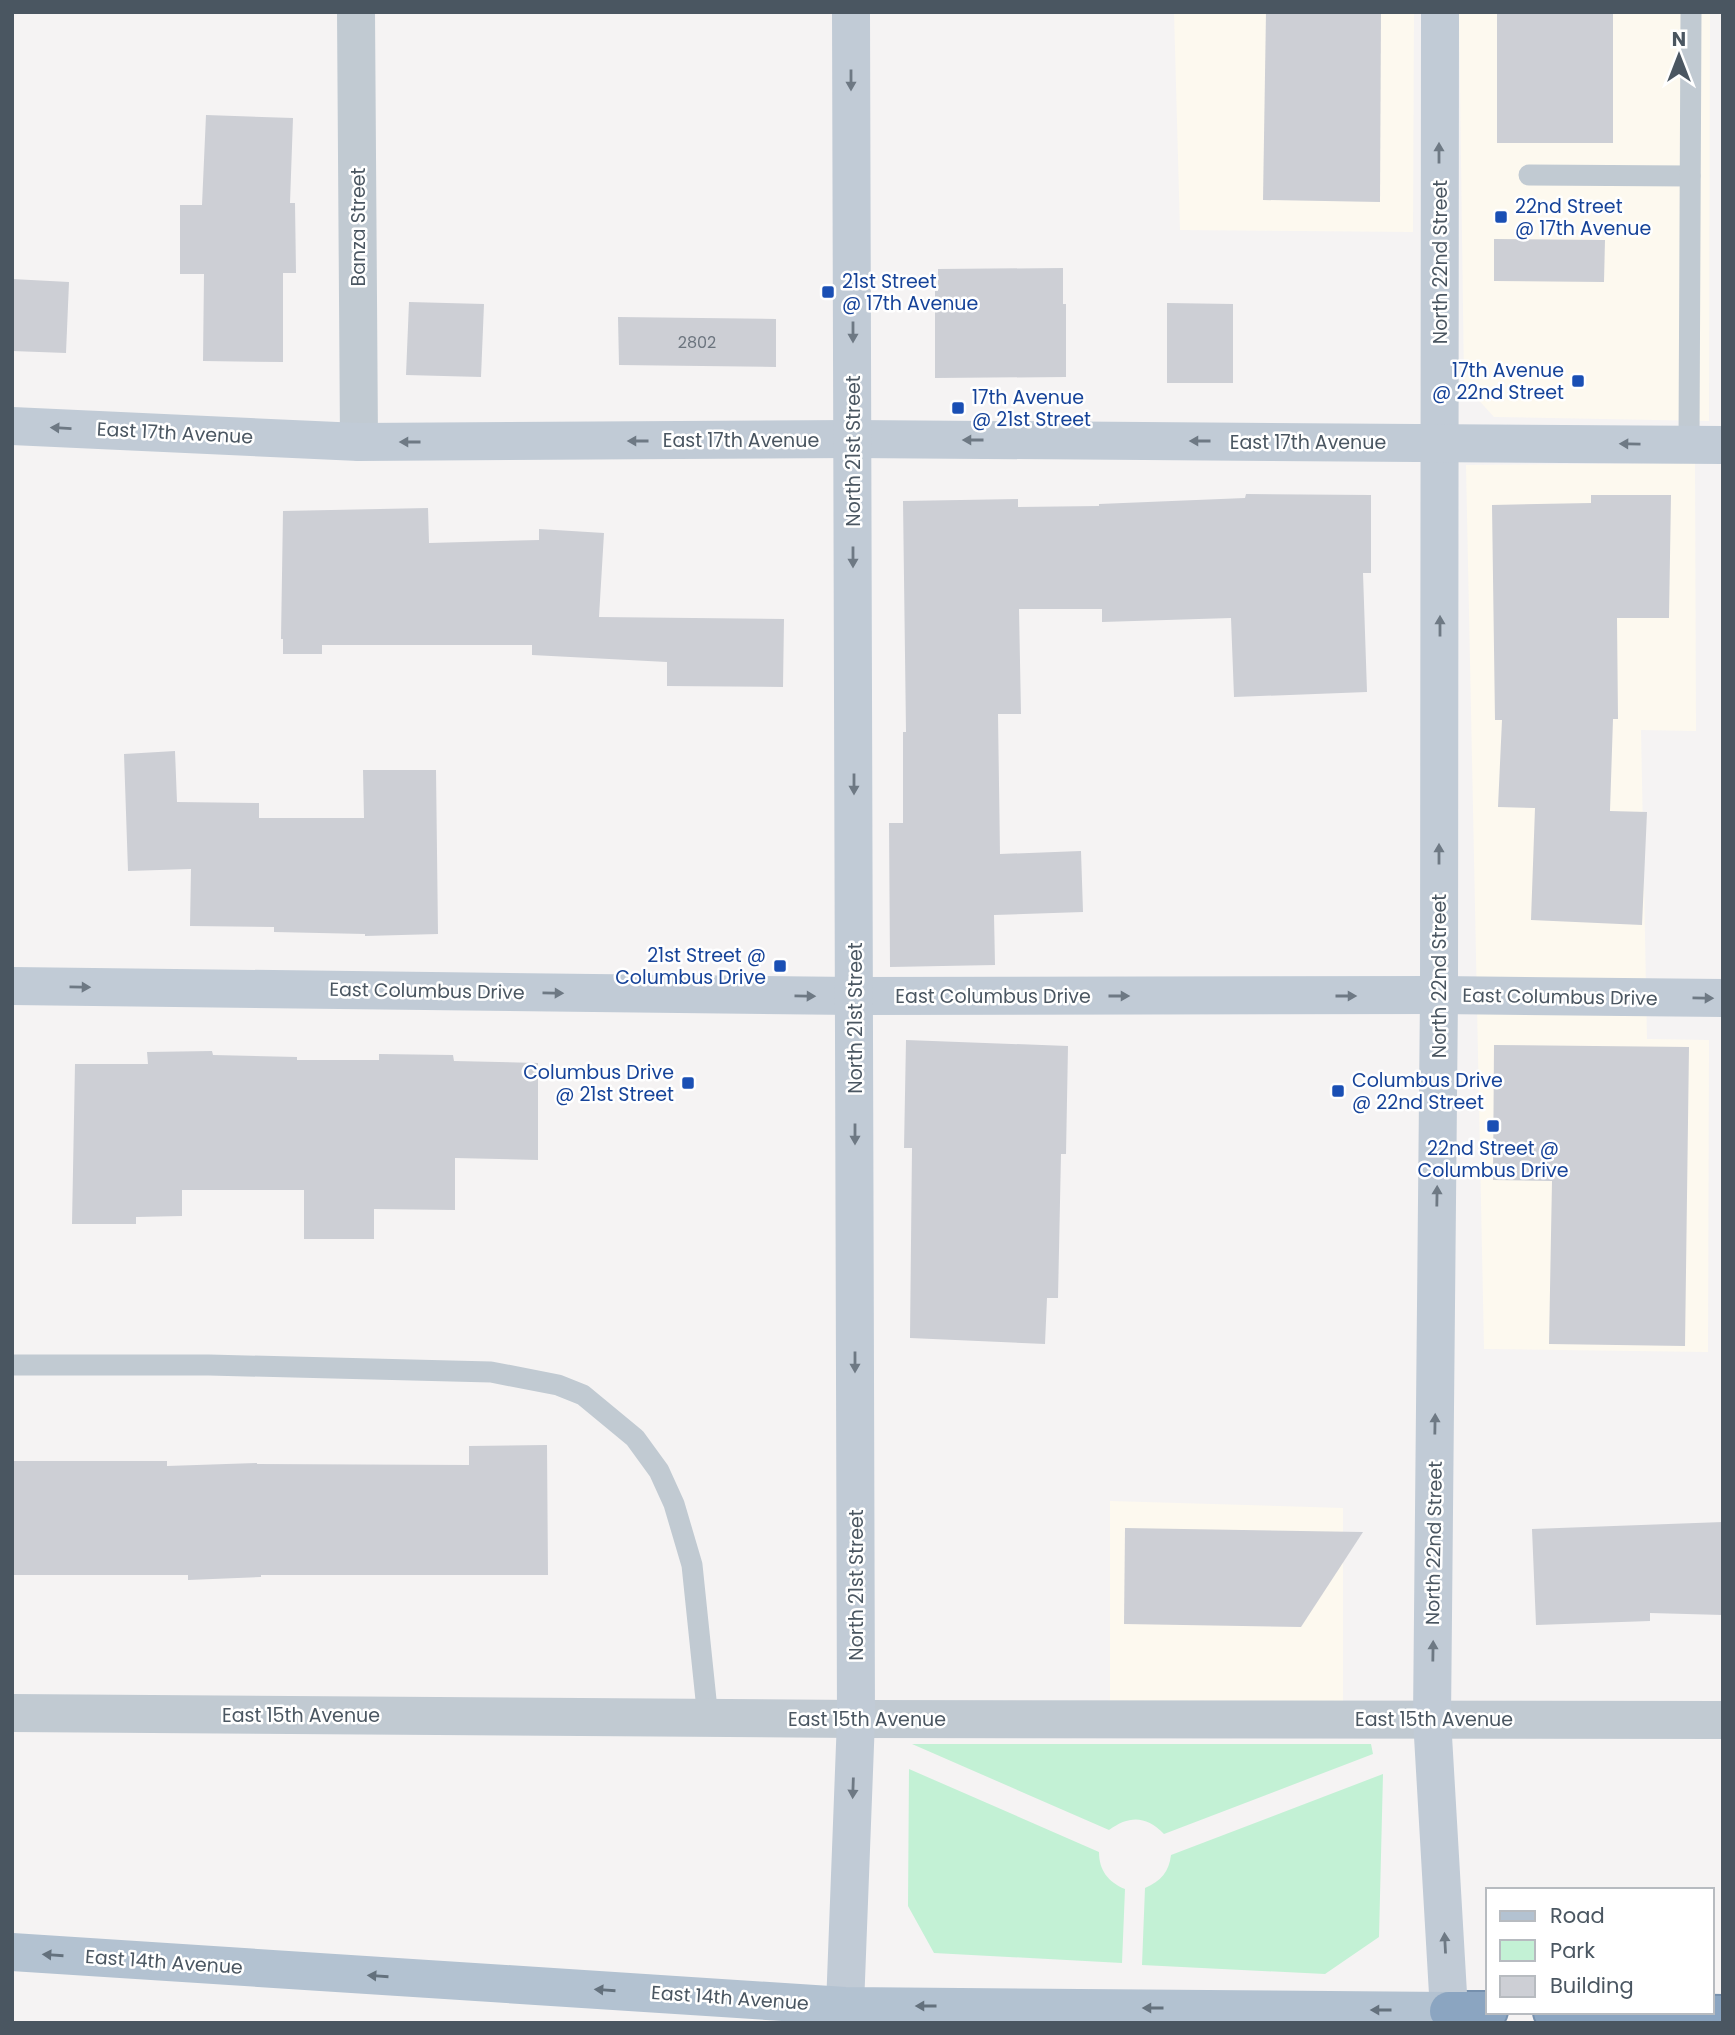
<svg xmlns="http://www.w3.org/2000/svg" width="1735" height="2035" viewBox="0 0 1735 2035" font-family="Poppins,sans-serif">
	<rect width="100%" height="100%" fill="#f5f3f3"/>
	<g fill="#fdf9ef">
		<polygon points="1174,12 1414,12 1413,232 1180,230"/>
		<polygon points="1459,12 1710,12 1709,421 1494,417 1464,384"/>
		<polygon points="1695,463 1696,731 1641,730 1647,1039 1709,1040 1708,1352 1484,1349 1466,465"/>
		<polygon points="1110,1501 1343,1508 1343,1711 1110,1711"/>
	</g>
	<g fill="#c3f1d5">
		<path d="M912 1744H1371L1373 1754 1164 1834C1146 1816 1130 1815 1109 1830Z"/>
		<path d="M909 1769 1099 1852C1099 1870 1108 1882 1125 1889L1122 1963 934 1953 908 1906Z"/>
		<path d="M1383 1774 1379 1937 1325 1974 1142 1965 1145 1888C1161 1881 1169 1872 1171 1855Z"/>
	</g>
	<g fill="#cdcfd5">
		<polygon points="1266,12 1381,12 1380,202 1263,200"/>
		<rect x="1497" y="12" width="116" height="131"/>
		<polygon points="206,115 293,118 290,203 295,203 296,273 283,273 283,362 203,361 204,274 180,274 180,205 202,205"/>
		<polygon points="1494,239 1605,240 1604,282 1494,281"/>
		<polygon points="1063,268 1063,304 1066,304 1066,377 935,378 935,291 938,291 938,269"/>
		<polygon points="12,279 69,282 66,353 12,351"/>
		<polygon points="409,302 484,304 481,377 406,375"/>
		<polygon points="1167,303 1233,304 1233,383 1167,383"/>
		<polygon points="618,317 776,319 776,367 619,365"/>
		<polygon points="1246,494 1371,495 1371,573 1363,573 1367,692 1234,697 1231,618 1102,622 1102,609 1019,609 1021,714 998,714 1000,854 1081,851 1083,912 994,915 995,965 890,967 889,823 903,823 903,732 906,732 903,501 1018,499 1018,507 1099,506 1099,504 1245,498"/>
		<polygon points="1591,495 1671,495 1669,618 1617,618 1618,719 1613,719 1610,811 1647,812 1642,925 1531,920 1535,808 1498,807 1502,720 1495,720 1492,505 1591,503"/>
		<polygon points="428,508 429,543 539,540 539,529 604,533 599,617 784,619 783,687 667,686 667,662 532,655 532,645 322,645 322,654 283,654 283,639 281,639 283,511"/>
		<polygon points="175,751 177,802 259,803 259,818 364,818 363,770 436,770 438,934 365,936 365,934 274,932 274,927 190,926 191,869 128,871 124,754"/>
		<polygon points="906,1040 1068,1046 1066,1154 1061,1154 1058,1298 1047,1298 1045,1344 910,1338 912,1148 904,1148"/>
		<polygon points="1494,1045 1689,1047 1685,1346 1549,1344 1552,1181 1493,1180"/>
		<polygon points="212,1051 213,1055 297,1057 297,1060 379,1060 379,1054 453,1055 454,1061 538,1063 538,1160 455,1158 455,1210 374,1209 374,1239 304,1239 304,1190 182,1190 182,1216 136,1217 136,1224 72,1224 75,1064 148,1064 147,1052"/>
		<polygon points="547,1445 548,1575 261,1575 261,1577 188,1580 188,1575 12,1575 12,1461 167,1461 167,1466 257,1463 257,1464 469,1465 469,1446"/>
		<polygon points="1723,1522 1723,1615 1650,1613 1650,1621 1536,1625 1532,1529"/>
		<polygon points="1125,1528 1363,1532 1301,1627 1124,1624"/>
	</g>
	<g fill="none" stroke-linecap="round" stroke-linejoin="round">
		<g stroke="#7690ad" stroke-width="42">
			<g id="highway">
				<polyline points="1449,2011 1488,2011"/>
				<polyline points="1553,2012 1723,2015"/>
			</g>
		</g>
		<g stroke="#c1cad2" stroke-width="21">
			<polyline points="1529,175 1690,176"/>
			<polyline points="1689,445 1691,12"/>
			<polyline points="12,1365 209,1365 491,1372 558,1385 583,1395 635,1438 659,1471 674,1504 692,1565 708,1719"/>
		</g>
		<g stroke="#c1cad2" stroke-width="38">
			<polyline points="356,12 359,442"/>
			<polyline points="12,1713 856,1719 1723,1720"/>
		</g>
		<g stroke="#c1cbd6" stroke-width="38">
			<polyline points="1440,12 1439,995 1432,1719 1449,2011"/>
			<polyline points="12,426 359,442 853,439 1723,445"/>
			<polyline points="12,986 854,996 1439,995 1723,998"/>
			<polyline points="845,2006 856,1719 851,12"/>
		</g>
		<polyline stroke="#b3c2d1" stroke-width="38" points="12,1952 845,2006 1449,2011 1449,2023"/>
		<use href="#highway" stroke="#8ba5c1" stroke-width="38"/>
	</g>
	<defs><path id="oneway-solid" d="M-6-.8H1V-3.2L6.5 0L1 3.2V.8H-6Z" transform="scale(1.75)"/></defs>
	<g fill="#6e7984">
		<use href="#oneway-solid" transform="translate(851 80) rotate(90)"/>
		<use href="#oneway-solid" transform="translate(1439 153) rotate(-90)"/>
		<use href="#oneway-solid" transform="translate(853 332) rotate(90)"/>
		<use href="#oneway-solid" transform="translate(61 428) rotate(-177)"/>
		<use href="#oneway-solid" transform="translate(973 440) rotate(-180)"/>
		<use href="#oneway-solid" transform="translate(638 441) rotate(180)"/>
		<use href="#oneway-solid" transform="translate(1200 441) rotate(-180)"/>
		<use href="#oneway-solid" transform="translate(410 442) rotate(180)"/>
		<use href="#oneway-solid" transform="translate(1630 444) rotate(-179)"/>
		<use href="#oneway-solid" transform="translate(853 557) rotate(90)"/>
		<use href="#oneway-solid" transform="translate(1440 626) rotate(-90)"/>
		<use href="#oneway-solid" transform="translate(854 784) rotate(90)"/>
		<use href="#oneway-solid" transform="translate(1439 854) rotate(-90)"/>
		<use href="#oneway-solid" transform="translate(80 987) rotate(1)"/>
		<use href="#oneway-solid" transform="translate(553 993) rotate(1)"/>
		<use href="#oneway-solid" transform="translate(805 996) rotate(1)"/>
		<use href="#oneway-solid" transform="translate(1119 996)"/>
		<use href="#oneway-solid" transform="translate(1346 996)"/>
		<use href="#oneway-solid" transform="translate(1703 998) rotate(1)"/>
		<use href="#oneway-solid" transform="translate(855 1134) rotate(90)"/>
		<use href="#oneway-solid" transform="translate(1437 1196) rotate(-89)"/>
		<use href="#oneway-solid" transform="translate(855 1362) rotate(90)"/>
		<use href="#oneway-solid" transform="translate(1435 1424) rotate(-89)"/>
		<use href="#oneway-solid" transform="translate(1433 1651) rotate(-89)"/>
		<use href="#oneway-solid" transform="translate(853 1788) rotate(92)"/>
		<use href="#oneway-solid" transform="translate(1445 1943) rotate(-93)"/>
	</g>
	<g fill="#64717d">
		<use href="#oneway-solid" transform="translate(53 1955) rotate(-176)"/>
		<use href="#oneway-solid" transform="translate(378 1976) rotate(-176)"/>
		<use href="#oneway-solid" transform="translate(605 1990) rotate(-176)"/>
		<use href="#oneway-solid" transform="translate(926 2006) rotate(-180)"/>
		<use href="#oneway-solid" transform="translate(1153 2008) rotate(-180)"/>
		<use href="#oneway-solid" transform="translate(1381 2010) rotate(-180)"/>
	</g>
	<g fill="#1a4fb4" stroke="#fff" stroke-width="2.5">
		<rect x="1494" y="210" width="14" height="14" rx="3.5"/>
		<rect x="821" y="285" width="14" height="14" rx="3.5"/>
		<rect x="1571" y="374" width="14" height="14" rx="3.5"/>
		<rect x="951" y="401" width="14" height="14" rx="3.5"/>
		<rect x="773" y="959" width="14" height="14" rx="3.5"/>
		<rect x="681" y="1076" width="14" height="14" rx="3.5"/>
		<rect x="1331" y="1084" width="14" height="14" rx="3.5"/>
		<rect x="1486" y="1119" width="14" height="14" rx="3.5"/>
	</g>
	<g text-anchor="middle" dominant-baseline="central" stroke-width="5" stroke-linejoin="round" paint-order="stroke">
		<g font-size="16" fill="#6b747e">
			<text x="697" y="342">2802</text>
		</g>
		<g font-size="19" fill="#164399" stroke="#fff" text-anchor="start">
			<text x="1515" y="206">22nd Street<tspan x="1515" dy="22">@ 17th Avenue</tspan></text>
			<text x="842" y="281">21st Street<tspan x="842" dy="22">@ 17th Avenue</tspan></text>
			<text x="1564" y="370" text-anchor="end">17th Avenue<tspan x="1564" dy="22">@ 22nd Street</tspan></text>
			<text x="972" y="397">17th Avenue<tspan x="972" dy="22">@ 21st Street</tspan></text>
			<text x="766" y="955" text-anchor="end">21st Street @<tspan x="766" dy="22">Columbus Drive</tspan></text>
			<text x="674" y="1072" text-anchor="end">Columbus Drive<tspan x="674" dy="22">@ 21st Street</tspan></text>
			<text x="1352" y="1080">Columbus Drive<tspan x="1352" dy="22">@ 22nd Street</tspan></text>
			<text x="1493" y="1148" text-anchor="middle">22nd Street @<tspan x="1493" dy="22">Columbus Drive</tspan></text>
		</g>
		<g font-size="19" fill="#4a5661" stroke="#fff">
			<text transform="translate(358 227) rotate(-90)">Banza Street</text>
			<text transform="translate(1440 262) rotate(-90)">North 22nd Street</text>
			<text transform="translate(175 433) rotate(3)">East 17th Avenue</text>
			<text x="741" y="440">East 17th Avenue</text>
			<text x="1308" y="442">East 17th Avenue</text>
			<text transform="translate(853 451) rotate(-90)">North 21st Street</text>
			<text transform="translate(1439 976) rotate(-90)">North 22nd Street</text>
			<text transform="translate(427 991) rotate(1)">East Columbus Drive</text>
			<text x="993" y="996">East Columbus Drive</text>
			<text transform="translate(1560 997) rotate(1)">East Columbus Drive</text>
			<text transform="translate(855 1018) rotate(-90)">North 21st Street</text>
			<text transform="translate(1434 1543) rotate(-89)">North 22nd Street</text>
			<text transform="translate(856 1585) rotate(-90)">North 21st Street</text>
			<text x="301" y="1715">East 15th Avenue</text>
			<text x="867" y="1719">East 15th Avenue</text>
			<text x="1434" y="1719">East 15th Avenue</text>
			<text transform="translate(164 1962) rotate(4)">East 14th Avenue</text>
			<text transform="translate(730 1998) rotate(4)">East 14th Avenue</text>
		</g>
	</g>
	<rect width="1735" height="2035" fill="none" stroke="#4a5661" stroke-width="28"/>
	<rect x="1486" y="1888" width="228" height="126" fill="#ffffff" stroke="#b7bbc0" stroke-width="2"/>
	<rect x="1500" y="1911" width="35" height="10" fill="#b3c2d1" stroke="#b7bbc0" stroke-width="2"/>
	<text x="1550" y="1923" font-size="21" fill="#4a5661">Road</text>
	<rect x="1500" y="1940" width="35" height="21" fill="#c3f1d5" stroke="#b7bbc0" stroke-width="2"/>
	<text x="1550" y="1958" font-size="21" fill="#4a5661">Park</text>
	<rect x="1500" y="1976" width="35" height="21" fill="#cdcfd5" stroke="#b7bbc0" stroke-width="2"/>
	<text x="1550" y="1993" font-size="21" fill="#4a5661">Building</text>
	<g transform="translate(1679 56)" stroke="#ffffff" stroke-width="5" paint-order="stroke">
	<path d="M0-5L12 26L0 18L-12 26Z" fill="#4a5661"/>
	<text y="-10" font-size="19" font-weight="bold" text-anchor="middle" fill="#4a5661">N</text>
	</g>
</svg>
